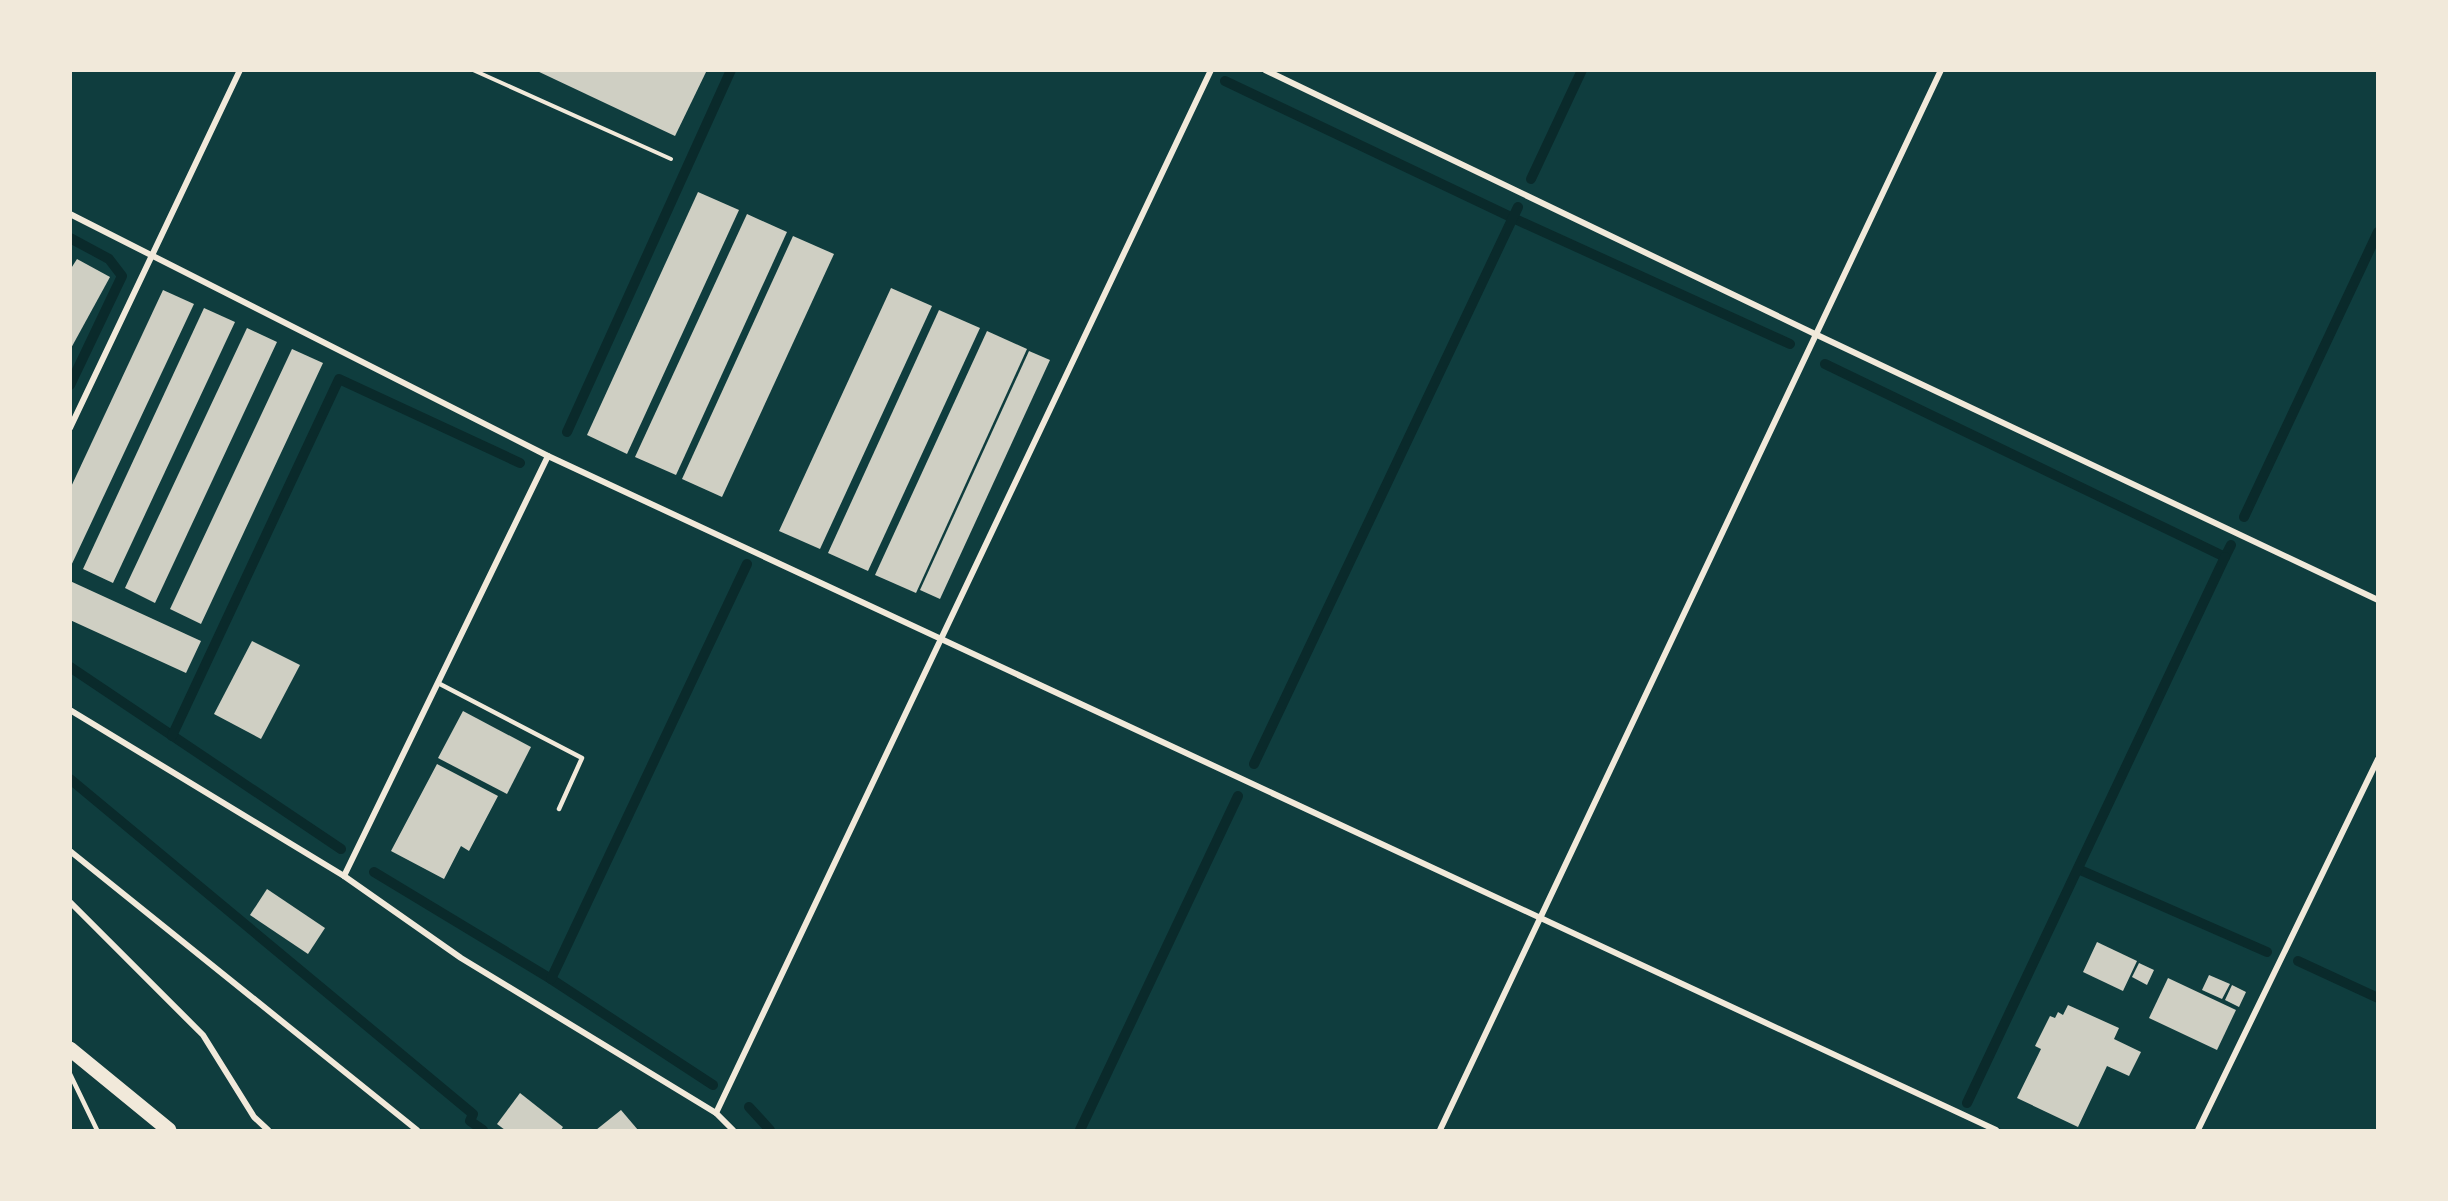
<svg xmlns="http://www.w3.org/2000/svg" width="2448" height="1201" viewBox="0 0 2448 1201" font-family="'Exo 2',sans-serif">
	<rect width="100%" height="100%" fill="#0f3d3e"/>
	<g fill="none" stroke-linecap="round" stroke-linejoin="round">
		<g stroke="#0a2a2b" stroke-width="10">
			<polyline points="1225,81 1513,218 1790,344"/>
			<polyline points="1531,179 1582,70"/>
			<polyline points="70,238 109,259 122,276 70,385"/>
			<polyline points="1825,364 2225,557 2231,545"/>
			<polyline points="567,432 731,70"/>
			<polyline points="2244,517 2378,232"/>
			<polyline points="70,667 341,849"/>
			<polyline points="172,736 339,379 520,463"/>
			<polyline points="1254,764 1518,207"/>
			<polyline points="70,779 473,1114 470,1121 483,1130"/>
			<polyline points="2078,869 2267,952"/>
			<polyline points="374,872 551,979 713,1085"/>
			<polyline points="2298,961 2378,998"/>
			<polyline points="551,979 747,564"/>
			<polyline points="1967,1103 2225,557"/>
			<polyline points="749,1107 770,1130"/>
			<polyline points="1080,1130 1238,796"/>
		</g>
	</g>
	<g fill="#cfcfc3">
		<polygon points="535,70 707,70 675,136"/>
		<polygon points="698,192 739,210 627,454 587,435"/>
		<polygon points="747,214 787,232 676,475 635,457"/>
		<polygon points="793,236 834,254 722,497 682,479"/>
		<polygon points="77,259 110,277 70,350 70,270"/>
		<polygon points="891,288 932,306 820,549 779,531"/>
		<polygon points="163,290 194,304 70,568 70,489"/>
		<polygon points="204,308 235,322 113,583 83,569"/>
		<polygon points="939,310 980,328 868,571 828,553"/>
		<polygon points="247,328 277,342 155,603 125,588"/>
		<polygon points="987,331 1027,349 916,593 875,575"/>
		<polygon points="292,349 323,363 201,624 170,609"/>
		<polygon points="1029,351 1050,360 940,599 920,590"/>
		<polygon points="70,581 201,641 186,673 70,620"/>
		<polygon points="252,641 300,665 261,739 214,714"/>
		<polygon points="463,711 531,747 507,794 438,758"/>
		<polygon points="437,764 498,796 469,851 461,846 444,879 391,851"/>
		<polygon points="267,889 325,928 308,954 250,915"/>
		<polygon points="2097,942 2137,961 2123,991 2083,972"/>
		<polygon points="2139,963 2154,970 2147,985 2132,977"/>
		<polygon points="2209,975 2230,984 2222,999 2202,990"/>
		<polygon points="2168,978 2236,1010 2217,1050 2149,1018"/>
		<polygon points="2232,985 2246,992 2239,1007 2225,1000"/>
		<polygon points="2068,1005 2119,1028 2114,1039 2141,1052 2129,1076 2107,1066 2078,1127 2017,1098 2041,1049 2035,1046 2050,1016 2055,1018 2058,1012 2063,1015"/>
		<polygon points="520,1093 563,1127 561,1130 505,1130 497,1124"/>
		<polygon points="621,1110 638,1130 596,1130"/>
	</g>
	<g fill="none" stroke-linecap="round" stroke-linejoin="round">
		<polyline stroke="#f1e9da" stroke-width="4" points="473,70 671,159"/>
		<g stroke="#f1e9da" stroke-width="4.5">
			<polyline points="438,683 582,758 559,809"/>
			<polyline points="70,1074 97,1130"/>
		</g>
		<g stroke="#f1e9da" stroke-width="6">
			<polyline points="1265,70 1815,334 2378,600"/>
			<polyline points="70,214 548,456 1996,1130"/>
			<polyline points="70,428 240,70"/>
			<polyline points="70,710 344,876 461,958 716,1113 733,1130"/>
			<polyline points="70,851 417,1130"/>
			<polyline points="344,876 548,456"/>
			<polyline points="70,902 203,1035 254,1117 268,1130"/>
			<polyline points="716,1113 1211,70"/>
			<polyline points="1440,1130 1941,70"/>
			<polyline points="2198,1130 2378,759"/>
		</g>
		<polyline stroke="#f1e9da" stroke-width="15" points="70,1049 169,1130"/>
	</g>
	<rect width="2448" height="1201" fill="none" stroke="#f1e9da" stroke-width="144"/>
</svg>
